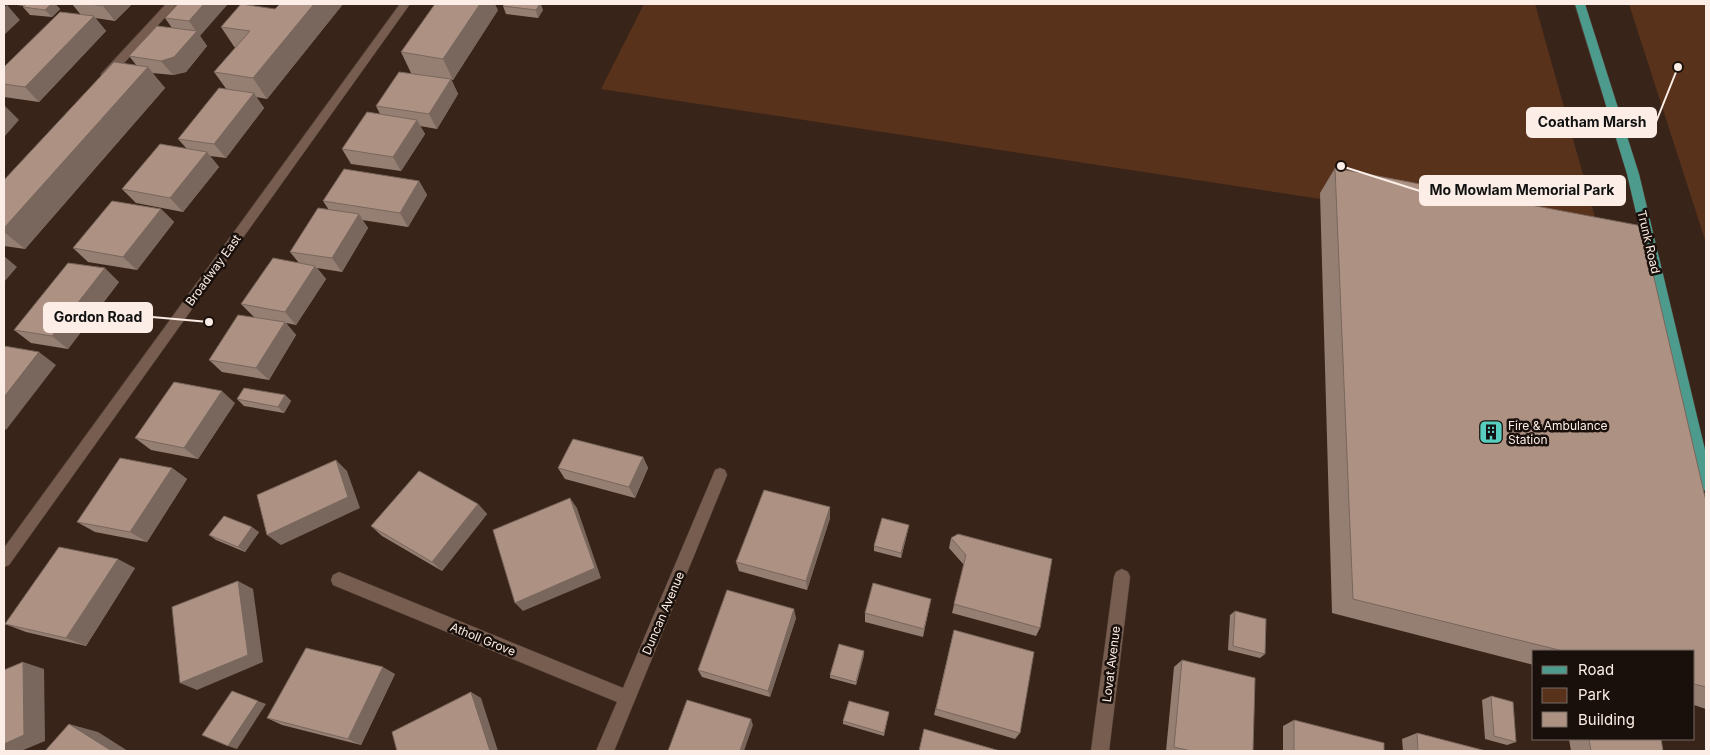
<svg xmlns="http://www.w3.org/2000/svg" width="1710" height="755" viewBox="0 0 1710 755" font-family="Inter,sans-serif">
	<rect width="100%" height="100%" fill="#392419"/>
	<g fill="#59321c">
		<polygon points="644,4 1535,4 1602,242 601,89"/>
		<polygon points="1629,4 1706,4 1706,243"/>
	</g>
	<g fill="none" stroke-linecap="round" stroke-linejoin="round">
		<g stroke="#554339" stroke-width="1">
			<g id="minor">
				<polygon points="166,4 177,4 109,80 101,80 101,74"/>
				<polygon points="400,4 410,4 9,565 4,567 4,548"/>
				<polygon points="720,468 725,470 727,475 614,751 596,751 617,702 333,585 331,580 333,575 339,572 623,688 713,475 715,470"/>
				<polygon points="1122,569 1128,572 1130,577 1109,751 1091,751 1114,577 1116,572"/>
			</g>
		</g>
		<g stroke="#554339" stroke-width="1">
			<polygon id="primary" points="1575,4 1585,4 1639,174 1706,454 1706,491 1701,489 1699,484 1627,174"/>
		</g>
		<use href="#minor" fill="#765d50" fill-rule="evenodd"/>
		<use href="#primary" fill="#4c9b8d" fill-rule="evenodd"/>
	</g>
	<g fill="#957e72">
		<polygon points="10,4 55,4 60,9 52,17 30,15 23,7 24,6"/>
		<polygon points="72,4 132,4 115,21 95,18 106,31 39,102 4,97 4,67 81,15"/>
		<polygon points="178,4 207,46 186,72 173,75 152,73 165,88 25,249 4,246 4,180 137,66 129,56 172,28 165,18"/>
		<polygon points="280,4 343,4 267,99 256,97 264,108 226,158 210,156 219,167 183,212 136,203 122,189 187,149 178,139 227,90 214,72 235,48 221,27 275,9"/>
		<polygon points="503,6 543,10 538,18 506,14"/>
		<polygon points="498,10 453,80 451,79 458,94 437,129 420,126 425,134 401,171 351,164 342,149 380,114 376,106 411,73 401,52"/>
		<polygon points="1335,168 1706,501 1706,709 1694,705 1694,651 1534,651 1534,665 1332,613 1320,193"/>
		<polygon points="419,181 427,195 408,227 362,220 368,228 342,272 317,268 326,279 296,325 286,323 296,335 269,380 222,372 209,360 254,317 241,304 299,263 290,252 329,210 323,201"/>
		<polygon points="161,209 174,222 137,270 88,262 73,248"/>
		<polygon points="119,282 68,349 31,343 14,330"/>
		<polygon points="285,395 291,401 284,413 244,406 237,399"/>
		<polygon points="235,403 198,459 151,450 135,438"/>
		<polygon points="643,457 648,468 635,498 565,479 558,468"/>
		<polygon points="172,468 187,479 147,542 95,532 77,522"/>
		<polygon points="478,504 487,514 442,571 382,536 371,526"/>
		<polygon points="830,518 807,590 739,571 736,562"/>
		<polygon points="908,530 901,558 874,551 874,546"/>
		<polygon points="259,532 245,552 216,540 209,535"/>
		<polygon points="951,538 1040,628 1036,636 952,613 964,565 949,548"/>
		<polygon points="135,568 86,646 26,632 5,624"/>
		<polygon points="931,599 923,637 865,622 865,613"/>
		<polygon points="1235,611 1265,654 1260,658 1228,650 1230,615"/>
		<polygon points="796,618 770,697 702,677 698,670"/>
		<polygon points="954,630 1020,733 1015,739 934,715"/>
		<polygon points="864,655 856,685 830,678 830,675"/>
		<polygon points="1182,660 1253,751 1166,751 1174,667"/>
		<polygon points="395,674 361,745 282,725 267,718"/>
		<polygon points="1491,696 1516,742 1507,745 1485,739 1482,700"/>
		<polygon points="889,712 884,736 843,724 843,721"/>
		<polygon points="1294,720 1384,751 1283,751 1283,726"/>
		<polygon points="1417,733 1486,751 1403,751 1402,739"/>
		<polygon points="1569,739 1661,739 1663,751 1571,751"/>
	</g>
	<g fill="#79665c">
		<polygon points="51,4 55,4 60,9 52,17 45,10"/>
		<polygon points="105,4 132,4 115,21 103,6"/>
		<polygon points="204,4 228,4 200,36 207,46 186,72 173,75 161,61 196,31 189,21"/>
		<polygon points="314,4 343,4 267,99 253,78"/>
		<polygon points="480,4 495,4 498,10 453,80 443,59"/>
		<polygon points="540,4 541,4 543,10 538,18 536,10"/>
		<polygon points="7,5 20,20 4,35 4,7"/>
		<polygon points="94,16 106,31 39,102 25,87"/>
		<polygon points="148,67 165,88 25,249 4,232 4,228"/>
		<polygon points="451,79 458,94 437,129 429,114"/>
		<polygon points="254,93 264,108 226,158 214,144"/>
		<polygon points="5,106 19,120 4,137 4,107"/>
		<polygon points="417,120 425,134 401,171 393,157"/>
		<polygon points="207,152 219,167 183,212 170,198"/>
		<polygon points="419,181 427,195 408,227 400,213"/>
		<polygon points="161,209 174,222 137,270 123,257"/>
		<polygon points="359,214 368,228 342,272 332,258"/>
		<polygon points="4,256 17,267 4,282"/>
		<polygon points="315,266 326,279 296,325 285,312"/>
		<polygon points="105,268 119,282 68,349 52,336"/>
		<polygon points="285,322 296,335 269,380 256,368"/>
		<polygon points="39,352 56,365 6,430 4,428 4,397"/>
		<polygon points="222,391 235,403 198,459 184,448"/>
		<polygon points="285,395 291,401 284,413 278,407"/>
		<polygon points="643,457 648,468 635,498 629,487"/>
		<polygon points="336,460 347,471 360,508 281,545 267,535"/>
		<polygon points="172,468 187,479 147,542 130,532"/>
		<polygon points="570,498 577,508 601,578 523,611 515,603"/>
		<polygon points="478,504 487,514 442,571 432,562"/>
		<polygon points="830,507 830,518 807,590 806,581"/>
		<polygon points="909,525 908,530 901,558 901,553"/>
		<polygon points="252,527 259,532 245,552 238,547"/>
		<polygon points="118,559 135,568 86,646 66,638"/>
		<polygon points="238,581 253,589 263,662 197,690 180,683"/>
		<polygon points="794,609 796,618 770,697 768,691"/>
		<polygon points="864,651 864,655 856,685 856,682"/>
		<polygon points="23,662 44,669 45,741 21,751 4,751 4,744"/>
		<polygon points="383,667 395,674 361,745 348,739"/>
		<polygon points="471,692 481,698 498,751 490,751"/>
		<polygon points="258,701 266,704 237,749 228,746"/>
		<polygon points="751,719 753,725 744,751 740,751"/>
		<polygon points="69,724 98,732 128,751 112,751"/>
	</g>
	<g fill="#ad9284" stroke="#79665c">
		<polygon points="26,4 51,4 45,10 23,7"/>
		<polygon points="90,4 105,4 103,6"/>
		<polygon points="178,4 204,4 189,21 165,18"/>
		<polygon points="241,4 275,9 280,4 314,4 253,78 214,72 250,31 221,27"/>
		<polygon points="435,4 480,4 443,59 401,52"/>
		<polygon points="505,4 540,4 536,10 503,6"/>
		<polygon points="60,12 94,16 25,87 4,84 4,67"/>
		<polygon points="157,26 197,31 174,57 161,61 129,56"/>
		<polygon points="114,62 148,67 4,228 4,180"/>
		<polygon points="399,72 451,79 429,114 376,106"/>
		<polygon points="219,88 254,93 214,144 178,139"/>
		<polygon points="367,112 417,120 393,157 342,149"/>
		<polygon points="160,144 207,152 170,198 122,189"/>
		<polygon points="1335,168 1642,226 1706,501 1706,687 1694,684 1694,651 1563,651 1353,599"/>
		<polygon points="344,169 419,181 400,213 323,201"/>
		<polygon points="112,201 161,209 123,257 73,248"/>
		<polygon points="318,208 359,214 332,258 290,252"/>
		<polygon points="273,258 315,266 285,312 241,304"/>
		<polygon points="68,263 105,268 52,336 14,330"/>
		<polygon points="238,315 285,322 256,368 209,360"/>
		<polygon points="4,346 39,352 4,397"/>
		<polygon points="174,382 222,391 184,448 135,438"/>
		<polygon points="244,388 285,395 278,407 237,399"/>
		<polygon points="573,439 643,457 629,487 558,468"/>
		<polygon points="120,458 172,468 130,532 77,522"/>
		<polygon points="336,460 348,497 267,535 257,495"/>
		<polygon points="419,471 478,504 432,562 371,526"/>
		<polygon points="764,490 830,507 806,581 736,562"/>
		<polygon points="570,498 595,568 515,603 493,530"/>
		<polygon points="224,516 252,527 238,547 209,535"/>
		<polygon points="882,518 909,525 901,553 874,546"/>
		<polygon points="958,534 1052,559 1040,628 954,604 966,555 951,538"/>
		<polygon points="59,547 118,559 66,638 5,624"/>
		<polygon points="238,581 248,655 180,683 172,607"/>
		<polygon points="873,583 931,599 924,629 865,613"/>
		<polygon points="727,590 794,609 768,691 698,670"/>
		<polygon points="1235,611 1266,619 1265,654 1233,646"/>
		<polygon points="954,630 1034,652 1020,733 936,709"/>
		<polygon points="839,644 864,651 856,682 830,675"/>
		<polygon points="306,648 383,667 348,739 267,718"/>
		<polygon points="1182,660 1255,678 1253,751 1191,751 1174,747"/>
		<polygon points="23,662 24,735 4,744 4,670"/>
		<polygon points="232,691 258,701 228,746 202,735"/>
		<polygon points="471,692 490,751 397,751 392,732"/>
		<polygon points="1491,696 1513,702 1516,742 1494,736"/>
		<polygon points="687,700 751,719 740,751 668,751"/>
		<polygon points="849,701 889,712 884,733 843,721"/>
		<polygon points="1294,720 1384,743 1384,751 1294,751"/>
		<polygon points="69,724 112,751 45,751"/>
		<polygon points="924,729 1000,751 919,751"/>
		<polygon points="1417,733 1486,751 1418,751"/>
		<polygon points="1589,739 1661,739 1663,751 1591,751"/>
	</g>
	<defs>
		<g id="building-square" transform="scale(1.25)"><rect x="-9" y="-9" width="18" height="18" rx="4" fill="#58cec0" stroke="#1a100b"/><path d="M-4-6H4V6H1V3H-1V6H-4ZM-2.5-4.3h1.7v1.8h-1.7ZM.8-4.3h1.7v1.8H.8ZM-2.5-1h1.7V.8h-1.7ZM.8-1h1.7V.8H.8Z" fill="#111"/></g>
	</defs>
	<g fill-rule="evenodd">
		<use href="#building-square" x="1491" y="432"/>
	</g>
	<g text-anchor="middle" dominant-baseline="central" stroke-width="5" stroke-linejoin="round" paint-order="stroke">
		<g font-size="12" fill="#fceee6" stroke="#1a100b">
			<text transform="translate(1649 242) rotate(77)">Trunk Road</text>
			<text transform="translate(213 270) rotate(-54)">Broadway East</text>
			<text transform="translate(663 613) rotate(-67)">Duncan Avenue</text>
			<text transform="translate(483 639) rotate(22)">Atholl Grove</text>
			<text transform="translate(1111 664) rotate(-83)">Lovat Avenue</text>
		</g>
		<g font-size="12" fill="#fceee6" stroke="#1a100b" text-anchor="start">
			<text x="1508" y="425">Fire &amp; Ambulance<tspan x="1508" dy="14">Station</tspan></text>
		</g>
	</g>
	<path fill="none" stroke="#fceee6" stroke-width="2" d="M1678 67L1656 122M1341 166L1420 191M209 322L152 317"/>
	<g fill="#fceee6" stroke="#1a100b" stroke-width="2">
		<circle cx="1678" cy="67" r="5"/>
		<circle cx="1341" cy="166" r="5"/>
		<circle cx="209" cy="322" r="5"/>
	</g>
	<g fill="#fceee6" stroke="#fceee6" stroke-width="2">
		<rect x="1527" y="108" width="129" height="29" rx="5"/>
		<rect x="1420" y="176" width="205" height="29" rx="5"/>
		<rect x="44" y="303" width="108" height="29" rx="5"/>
	</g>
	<g font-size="14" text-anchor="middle" font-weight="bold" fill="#111">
		<text x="1592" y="127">Coatham Marsh</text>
		<text x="1522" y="195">Mo Mowlam Memorial Park</text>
		<text x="98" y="322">Gordon Road</text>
	</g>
	<rect width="1710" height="755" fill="none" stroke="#fceee6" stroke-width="10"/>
	<rect x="1532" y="650" width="162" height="90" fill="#1a100b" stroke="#746963"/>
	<rect x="1542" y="666" width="25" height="8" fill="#4c9b8d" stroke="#746963"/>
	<text x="1578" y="675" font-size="15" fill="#fceee6">Road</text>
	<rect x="1542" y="688" width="25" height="15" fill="#59321c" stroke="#746963"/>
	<text x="1578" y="700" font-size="15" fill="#fceee6">Park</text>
	<rect x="1542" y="712" width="25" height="15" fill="#ad9284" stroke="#746963"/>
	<text x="1578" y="725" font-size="15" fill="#fceee6">Building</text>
</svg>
